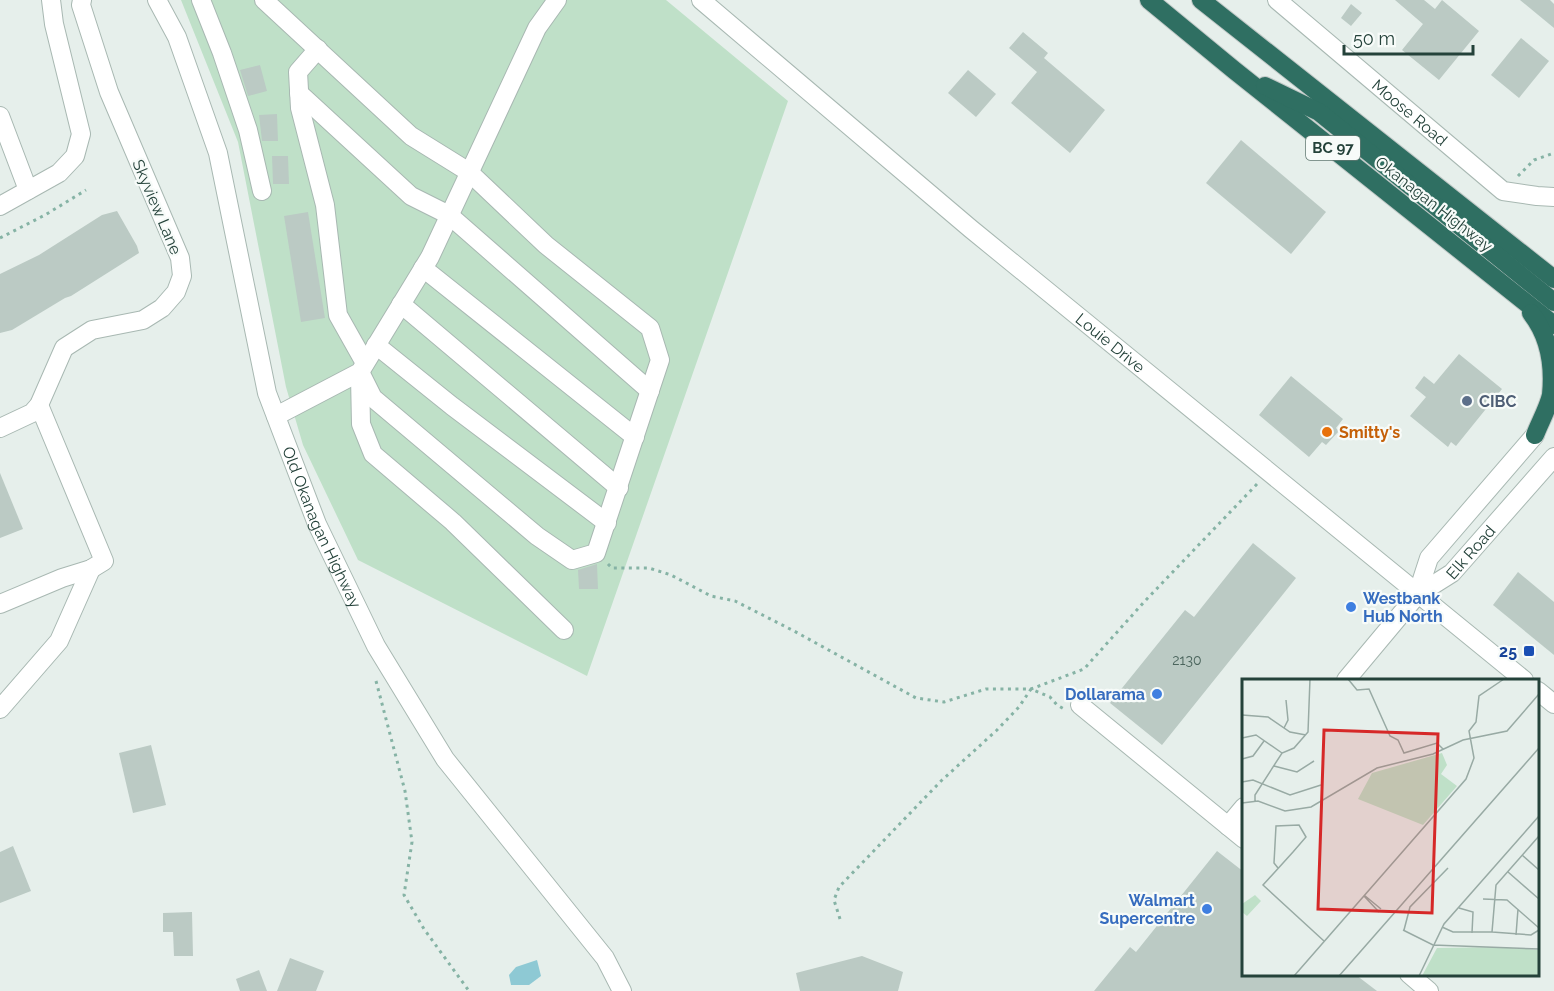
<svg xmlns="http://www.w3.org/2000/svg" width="1554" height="991" viewBox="0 0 1554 991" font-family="Raleway,sans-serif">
	<rect width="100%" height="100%" fill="#e6efeb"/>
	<polygon fill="#bfe0c8" points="181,0 666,0 788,101 587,676 358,560 303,445 286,387 238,142"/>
	<polygon fill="#8ec9d4" points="537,960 541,976 529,985 511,985 509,975 516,967"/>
	<g fill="#bbcac4">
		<polygon points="1395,0 1424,0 1435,9 1442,0 1479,31 1439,80 1402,50 1423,24"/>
		<polygon points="1520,0 1550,0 1554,4 1554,28"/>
		<polygon points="1351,4 1362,13 1351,26 1341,18"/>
		<polygon points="1023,32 1048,53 1044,58 1105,110 1070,153 1011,103 1037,72 1009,48"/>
		<polygon points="1521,38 1549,61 1519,98 1491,75"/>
		<polygon points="260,65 267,91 248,96 240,70"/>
		<polygon points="968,70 996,94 976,117 948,93"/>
		<polygon points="277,114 278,141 262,141 259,115"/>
		<polygon points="1241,140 1326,212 1291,254 1206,183"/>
		<polygon points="272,156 288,156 289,184 273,184"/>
		<polygon points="117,211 137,246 139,253 71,296 65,298 12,330 0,333 0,274 39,255 102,215"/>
		<polygon points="308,212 325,318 301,322 284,216"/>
		<polygon points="1459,354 1502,389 1456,446 1451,442 1448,447 1410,416 1426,397 1415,388 1424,376 1434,384"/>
		<polygon points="1291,376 1343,419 1336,428 1339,431 1326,445 1322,442 1309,457 1259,415"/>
		<polygon points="0,473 23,529 0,538"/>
		<polygon points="1253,543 1296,578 1162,745 1110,703 1185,610 1194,617"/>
		<polygon points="597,564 598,589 579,589 578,570"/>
		<polygon points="1518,572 1554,602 1554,655 1493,605"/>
		<polygon points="151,745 166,805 133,813 119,753"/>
		<polygon points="13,846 31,891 0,903 0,852"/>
		<polygon points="1217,851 1244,872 1244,975 1356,975 1377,991 1094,991 1130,947 1136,952"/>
		<polygon points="192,912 193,956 174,956 173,932 163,932 163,913"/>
		<polygon points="862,956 903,972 898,991 800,991 796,973"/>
		<polygon points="290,958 324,971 316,991 277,991"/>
		<polygon points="259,970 267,991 240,991 236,979"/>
	</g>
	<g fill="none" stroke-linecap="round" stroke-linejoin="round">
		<g stroke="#a8b8b2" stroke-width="20">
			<g id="minor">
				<path id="s1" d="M157 0 177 37 218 153 267 393 317 524 376 646 445 759 605 958 622 991"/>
				<polyline points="201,0 222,53 248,130 262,191"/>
				<polyline points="264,0 411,136 469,172 546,245 650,328 660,360 596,553 572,560 537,536 373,398 360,372"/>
				<path id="s2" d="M701 0 971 229 1524 680"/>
				<path id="s3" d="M1277 0 1503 191 1537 196 1554 197"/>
				<polyline points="318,49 298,72 300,108 325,205 338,315 365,363"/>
				<polyline points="299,93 411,196 449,215 650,391"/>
				<polyline points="0,116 28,190"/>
				<polyline points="0,206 59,173 75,156 81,134 54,24 51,0"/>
				<polyline points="423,268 635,437"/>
				<polyline points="401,304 619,488"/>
				<polyline points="376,345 452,406 607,523"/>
				<polyline points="360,377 361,424 373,454 453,522 564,630"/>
				<polyline points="276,416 360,372 430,257 537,28 557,0"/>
				<polyline points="0,428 32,413 39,405 64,348 92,330 143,320 162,308 176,292 182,276 180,258 109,92 81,5 82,0"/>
				<polyline points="1417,595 1429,558 1535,435"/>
				<polyline points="0,604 62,578 91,569 104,561 39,405"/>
				<path id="s4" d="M1346 680 1417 595 1452 573 1554 457"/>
				<polyline points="1538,691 1554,704"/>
				<polyline points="1080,705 1244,839"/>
				<polyline points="0,709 59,641 91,569"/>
				<polyline points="1228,826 1244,807"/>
				<polyline points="1409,974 1429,991"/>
			</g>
		</g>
		<g stroke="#c2cac8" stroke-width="20">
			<g id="highway">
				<polyline points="1149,0 1234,70 1554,325"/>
				<polyline points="1201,0 1554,279"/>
				<polyline points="1265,86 1319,112 1554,302"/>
				<path d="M1531 313C1549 336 1554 365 1551 395 1548 408 1540 422 1535 435"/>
			</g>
		</g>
		<g stroke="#86b3a5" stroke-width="3" stroke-dasharray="3 4.5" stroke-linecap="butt">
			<polyline points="1518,176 1534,160 1554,153"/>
			<polyline points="0,238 45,215 86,190"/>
			<polyline points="608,564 612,568 649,568 671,575 711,596 735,601 794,631 916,698 944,702 986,689 1031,689 1084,669 1144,602 1257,484"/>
			<polyline points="376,681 405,791 412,842 404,895 424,929 469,991"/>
			<polyline points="840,919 834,900 839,887 941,781 997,730 1019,707 1031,689 1050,697 1057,705 1064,709"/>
		</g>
		<use href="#minor" stroke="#fff" stroke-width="18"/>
		<use href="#highway" stroke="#2f6f62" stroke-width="18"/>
	</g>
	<circle fill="#5c6f8a" stroke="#f7fbf9" stroke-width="2" cx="1467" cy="401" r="6"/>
	<circle fill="#e8710a" stroke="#f7fbf9" stroke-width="2" cx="1327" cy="432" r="6"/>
	<g fill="#3f7fe0" stroke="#f7fbf9" stroke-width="2">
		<circle cx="1351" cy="607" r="6"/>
		<circle cx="1157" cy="694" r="6"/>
		<circle cx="1207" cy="909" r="6"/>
	</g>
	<rect fill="#1a4fb4" stroke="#f7fbf9" stroke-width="2" x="1523" y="645" width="12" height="12" rx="3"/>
	<g text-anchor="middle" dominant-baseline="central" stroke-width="4.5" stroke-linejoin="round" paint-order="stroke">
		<g font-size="14" fill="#4a645c">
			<text x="1187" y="660">2130</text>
		</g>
		<rect fill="#f7fbf9" stroke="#637a73" stroke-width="1.5" x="1306" y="136" width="54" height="24" rx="4.5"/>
		<g font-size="15" font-weight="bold" fill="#24423a">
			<text x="1333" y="148">BC 97</text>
		</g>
		<g font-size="16" fill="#24423a" stroke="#f7fbf9">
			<text stroke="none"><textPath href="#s3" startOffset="174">Moose Road</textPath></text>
			<text transform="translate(1434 204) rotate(38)">Okanagan Highway</text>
			<text transform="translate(157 207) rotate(67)">Skyview Lane</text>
			<text stroke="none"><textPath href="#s2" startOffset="534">Louie Drive</textPath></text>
			<text stroke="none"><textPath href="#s1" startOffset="555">Old Okanagan Highway</textPath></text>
			<text stroke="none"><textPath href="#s4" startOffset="180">Elk Road</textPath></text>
		</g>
		<g font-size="16" font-weight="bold" fill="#4e5e75" stroke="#f7fbf9" text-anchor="start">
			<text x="1479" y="401">CIBC</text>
		</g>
		<g font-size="16" font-weight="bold" fill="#c56008" stroke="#f7fbf9" text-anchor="start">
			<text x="1339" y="432">Smitty's</text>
		</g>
		<g font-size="16" font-weight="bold" fill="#366cbe" stroke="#f7fbf9" text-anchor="end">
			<text x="1363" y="598" text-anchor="start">Westbank<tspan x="1363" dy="18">Hub North</tspan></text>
			<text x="1145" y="694">Dollarama</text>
			<text x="1195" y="900">Walmart<tspan x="1195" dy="18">Supercentre</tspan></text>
		</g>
		<g font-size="16" font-weight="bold" fill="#164399" stroke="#f7fbf9" text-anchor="end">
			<text x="1517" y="651">25</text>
		</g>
	</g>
	<g transform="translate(1242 679)">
		<rect width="297" height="297" fill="#e6efeb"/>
		<path d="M200 74 205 86 199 95 215 107 181 146 116 120 130 94ZM13 216 19 222 5 237 0 233V225ZM258 268 297 271V297H180L195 269Z" fill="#bfe0c8"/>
		<path fill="none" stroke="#98aaa4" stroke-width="1.5" d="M106 0 115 11 127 10 148 57 156 61 162 74 195 64 201 70M0 36 26 38 48 53 64 56M42 49 46 41 44 21M0 59 14 56 40 74M0 80 11 77 22 62M32 87 55 93 72 82M0 103 11 101 48 116 79 106M13 122V116L40 74 52 69 66 53 68 0M0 124 16 122 43 132 69 128 135 89 191 75 221 61 265 52 297 15M280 176 297 191M36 189 32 184 34 147 57 146 64 158 51 173 21 206 82 262M266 193 297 220M122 216 139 230M122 217 137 233M241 220 265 221 297 249M217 229 231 233 230 254M200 248 211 253H250L254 206 297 157M161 251 191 266 297 270M162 251 168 228 206 189M250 253 289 256 297 251M274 256 276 230M52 297 224 100 232 79 227 52 234 43 237 17 262 0M97 297 297 69M177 297 202 245 297 137"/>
		<path fill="#d62828" fill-opacity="0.15" stroke="#d62828" stroke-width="3" d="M82 51 196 55 190 234 76 230Z"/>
		<rect width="297" height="297" fill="none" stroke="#24423a" stroke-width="3"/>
	</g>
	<path d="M1344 45v9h129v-9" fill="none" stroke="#24423a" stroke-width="3"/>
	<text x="1353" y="45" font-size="18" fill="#24423a" stroke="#f7fbf9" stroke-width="4.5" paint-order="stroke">50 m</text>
</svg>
